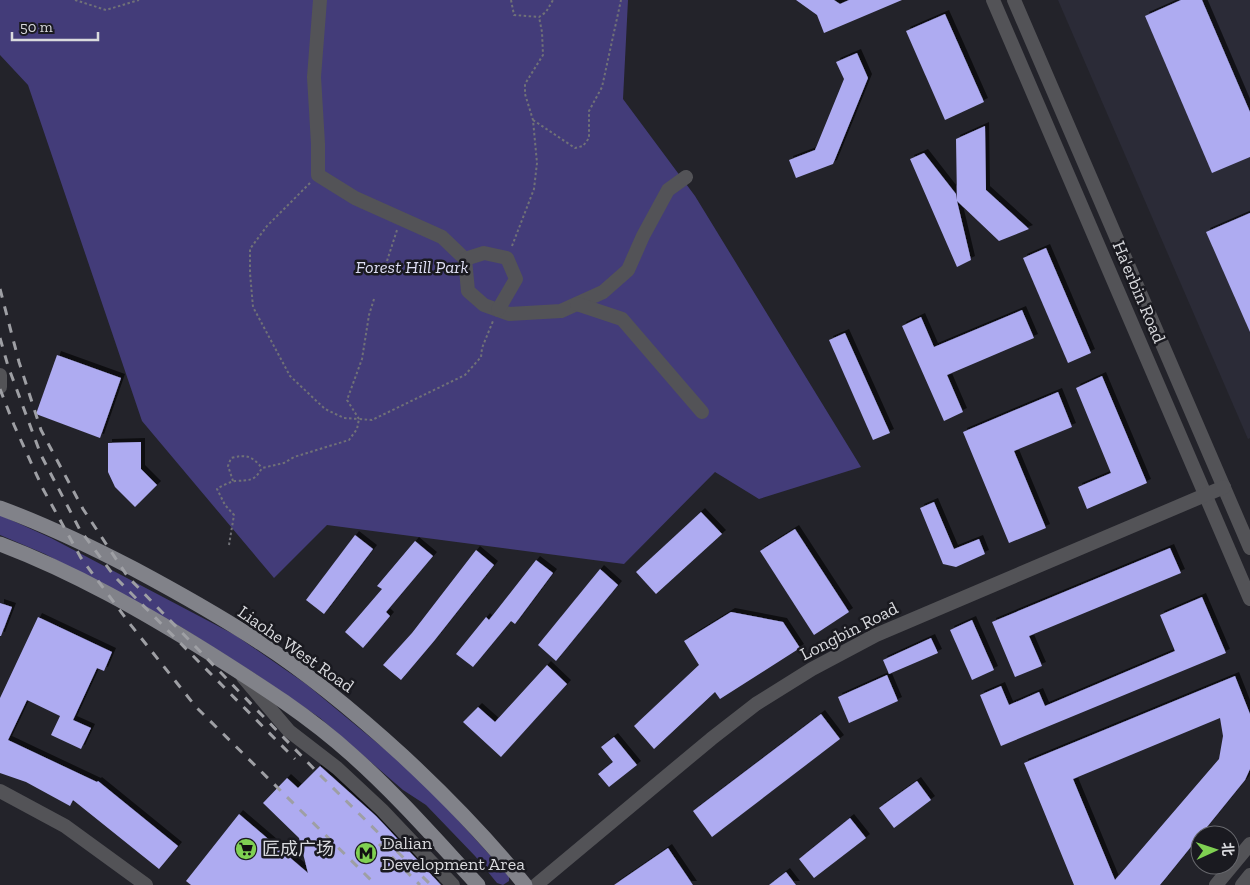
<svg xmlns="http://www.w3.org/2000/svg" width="1250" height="885" viewBox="0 0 1250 885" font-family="'Zilla Slab','Noto Sans SC',serif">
	<defs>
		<filter id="shadow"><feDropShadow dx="4" dy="-4" stdDeviation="0" flood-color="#0009"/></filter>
	</defs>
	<rect width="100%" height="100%" fill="#23232a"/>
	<polygon fill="#2b2b37" points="1058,0 1250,0 1250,438 1248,439"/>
	<g fill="#433c79">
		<polygon points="0,0 628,0 623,99 695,196 861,467 759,499 715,472 624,564 327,525 274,578 142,421 28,85 0,55"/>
		<polygon points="0,515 51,538 235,635 306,684 399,761 435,795 509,876 509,881 503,885 497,883 475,856 426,805 403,790 320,718 257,675 181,627 45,554 0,535"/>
	</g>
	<g fill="#aeabf1" fill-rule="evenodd" filter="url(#shadow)">
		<polygon points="796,0 834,0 840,4 849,0 902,0 824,33 817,15"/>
		<polygon points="1181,0 1202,0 1250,112 1250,157 1212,173 1145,16"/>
		<polygon points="945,14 984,102 945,120 906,31"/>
		<polygon points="857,53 868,78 833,164 796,178 789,160 815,150 844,79 836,62"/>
		<polygon points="985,126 986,190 1029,229 999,241 957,201 971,260 957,267 910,159 924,153 956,194 957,200 956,139"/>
		<polygon points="1250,213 1250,332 1206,232"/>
		<polygon points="1046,248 1091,353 1068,363 1023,258"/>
		<polygon points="1022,310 1034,338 947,375 963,412 944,421 902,326 921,317 934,347"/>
		<polygon points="845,333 890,433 873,440 829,340"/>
		<polygon points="57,355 121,378 100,438 36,414"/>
		<polygon points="1102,376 1147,483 1087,509 1078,487 1111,473 1076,388"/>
		<polygon points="1058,392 1072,427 1014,451 1046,528 1009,543 963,432"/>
		<polygon points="141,442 141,469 157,485 135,507 115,487 108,472 108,443"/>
		<polygon points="934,502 954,549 979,539 985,554 956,567 943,564 920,508"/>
		<polygon points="701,512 722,534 656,594 636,572"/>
		<polygon points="795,529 849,612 814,635 760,551"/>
		<polygon points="355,535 373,549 324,614 306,600"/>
		<polygon points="415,541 433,556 386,612 390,616 363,648 345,632 382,589 377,586"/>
		<polygon points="1170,548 1181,573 1029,636 1042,666 1015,677 992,622"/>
		<polygon points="476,550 494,565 434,641 401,680 383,665 412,633"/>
		<polygon points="536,560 553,573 515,624 511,621 473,667 456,654 486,617 489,620"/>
		<polygon points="600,569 618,585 556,661 538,645"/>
		<polygon points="1202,597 1226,653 1001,746 980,695 1001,686 1009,705 1039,692 1045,706 1175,651 1160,615"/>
		<polygon points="0,603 12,607 1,636 0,636"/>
		<polygon points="731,612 783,622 800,648 720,699 715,692 654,749 634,726 699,665 684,641"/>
		<polygon points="38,617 112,652 104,671 97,668 73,720 91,728 81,749 51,735 60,716 27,700 8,740 97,782 98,781 178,846 159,869 73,800 70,806 26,782 0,773 0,698"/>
		<polygon points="972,620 994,670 972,680 950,630"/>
		<polygon points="931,638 938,653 889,674 883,660"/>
		<polygon points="547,665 567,684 501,757 463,722 478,707 495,722"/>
		<polygon points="887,675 898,701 849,723 838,697"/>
		<path d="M1235 676 1250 714V769L1245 780 1160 885H1074L1024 763ZM1220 718 1223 736 1219 759 1115 880 1073 779Z"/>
		<polygon points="821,714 840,739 712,837 693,811"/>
		<polygon points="614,737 637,765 609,787 598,774 613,762 601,747"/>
		<polygon points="320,766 376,816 441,885 191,885 186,881 239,814 308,873 299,838 263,803 287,778 298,788"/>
		<polygon points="917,781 931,800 894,828 879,808"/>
		<polygon points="850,818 866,838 814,878 799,859"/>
		<polygon points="668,848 693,885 614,885"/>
		<polygon points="786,872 796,885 769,885"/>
	</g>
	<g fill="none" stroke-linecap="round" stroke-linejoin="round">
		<g stroke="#707177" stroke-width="2" stroke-dasharray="2.5 2.5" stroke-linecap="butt">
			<polyline points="75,0 106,10 139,0"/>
			<polyline points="511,0 514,15 539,17 546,12 553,0"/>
			<polyline points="533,120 575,148 583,146 589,138 589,111 602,87 621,0"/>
			<polyline points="310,183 267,226 250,249 250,273 253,307 290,376 325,409 344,418 359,419"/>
			<polyline points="512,246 534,189 537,163 533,120 525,94 525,84 543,55 542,32 539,17"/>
			<polyline points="387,261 397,230"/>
			<polyline points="359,419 347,400 362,359 369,315 374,299"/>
			<path d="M233 481 228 466 231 458C246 454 252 456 262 468"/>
			<path d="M229 545 234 515 225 505 217 489C222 486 229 482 235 481 249 480 254 482 262 468L284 463 294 457 349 440 357 429 359 419 372 420 465 375 481 357 482 348 493 321"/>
		</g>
		<g stroke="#535357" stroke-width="14">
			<polyline points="320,0 314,77 318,144 318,175 355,198 442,237 465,259 468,291 484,305 509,314 561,311 603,292 628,270 643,236 668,190 686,177"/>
			<polyline points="993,0 1250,599"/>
			<polyline points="1014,0 1250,548"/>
			<polyline points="465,259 484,253 507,258 516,279 498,310"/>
			<polyline points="577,304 622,319 702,412"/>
			<polyline points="0,375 0,387"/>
			<polyline points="243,677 289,731 337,768 382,810 453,885"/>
			<polyline points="0,791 65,826 146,885"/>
			<polyline points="536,885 711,739 756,704 812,669 876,635 1224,487"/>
			<polyline points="1216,885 1250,844"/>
			<polyline points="1242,885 1250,875"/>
		</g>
		<g stroke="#818289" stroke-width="15">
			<path d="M0 508C46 525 90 546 134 569 177 592 220 616 261 643 312 676 358 715 403 756 446 796 488 839 525 885"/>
			<path d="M0 544C74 572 144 612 211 654 260 685 309 716 352 755 397 795 437 841 478 885"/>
		</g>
		<g stroke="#9e9fa4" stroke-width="3" stroke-dasharray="9 9" stroke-linecap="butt">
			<polyline points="0,289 19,362 41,430 83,509 128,577 320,775 431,885"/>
			<polyline points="0,338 8,366 41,455 80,530 115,577 295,759"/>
			<polyline points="0,389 14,425 43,489 81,558 130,624 196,707 376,885"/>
			<polyline points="379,844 420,885"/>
		</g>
	</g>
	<defs>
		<g id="supermarket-disc" transform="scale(1.125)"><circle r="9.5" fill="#7fd052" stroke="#1a1a20"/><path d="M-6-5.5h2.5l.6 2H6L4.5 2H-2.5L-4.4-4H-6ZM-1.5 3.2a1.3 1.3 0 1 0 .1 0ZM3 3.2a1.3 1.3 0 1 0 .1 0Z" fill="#111"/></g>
		<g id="metro-disc" transform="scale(1.125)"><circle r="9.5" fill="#7fd052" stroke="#1a1a20"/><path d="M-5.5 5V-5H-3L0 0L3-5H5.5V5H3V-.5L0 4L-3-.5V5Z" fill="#111"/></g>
	</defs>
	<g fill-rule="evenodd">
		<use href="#supermarket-disc" x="246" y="849"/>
		<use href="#metro-disc" x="366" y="853"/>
	</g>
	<g text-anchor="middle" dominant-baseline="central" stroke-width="5" stroke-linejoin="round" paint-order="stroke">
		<g font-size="18" font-style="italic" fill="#dedef4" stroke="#1a1a20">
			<text x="412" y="267">Forest Hill Park</text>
		</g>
		<g font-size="18" fill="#d9dade" stroke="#1a1a20">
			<text transform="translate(1139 292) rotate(67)">Ha'erbin Road</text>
			<text transform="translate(849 631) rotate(-27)">Longbin Road</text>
			<text transform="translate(296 649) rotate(35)">Liaohe West Road</text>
		</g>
		<g font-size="18" fill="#d9dade" stroke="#1a1a20" text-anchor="start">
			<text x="382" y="843">Dalian<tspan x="382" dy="21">Development Area</tspan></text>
			<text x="262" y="849">匠成广场</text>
		</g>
	</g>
	<g transform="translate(1215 850) rotate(87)"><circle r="24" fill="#1a1a20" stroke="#66676c"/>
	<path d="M0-4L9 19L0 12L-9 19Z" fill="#7fd052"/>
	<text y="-8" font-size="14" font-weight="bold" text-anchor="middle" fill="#d9dade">北</text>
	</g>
	<path d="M12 32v8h86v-8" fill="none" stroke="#d9dade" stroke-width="2.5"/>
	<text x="20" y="32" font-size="15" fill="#d9dade" stroke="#1a1a20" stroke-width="4" paint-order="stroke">50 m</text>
</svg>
